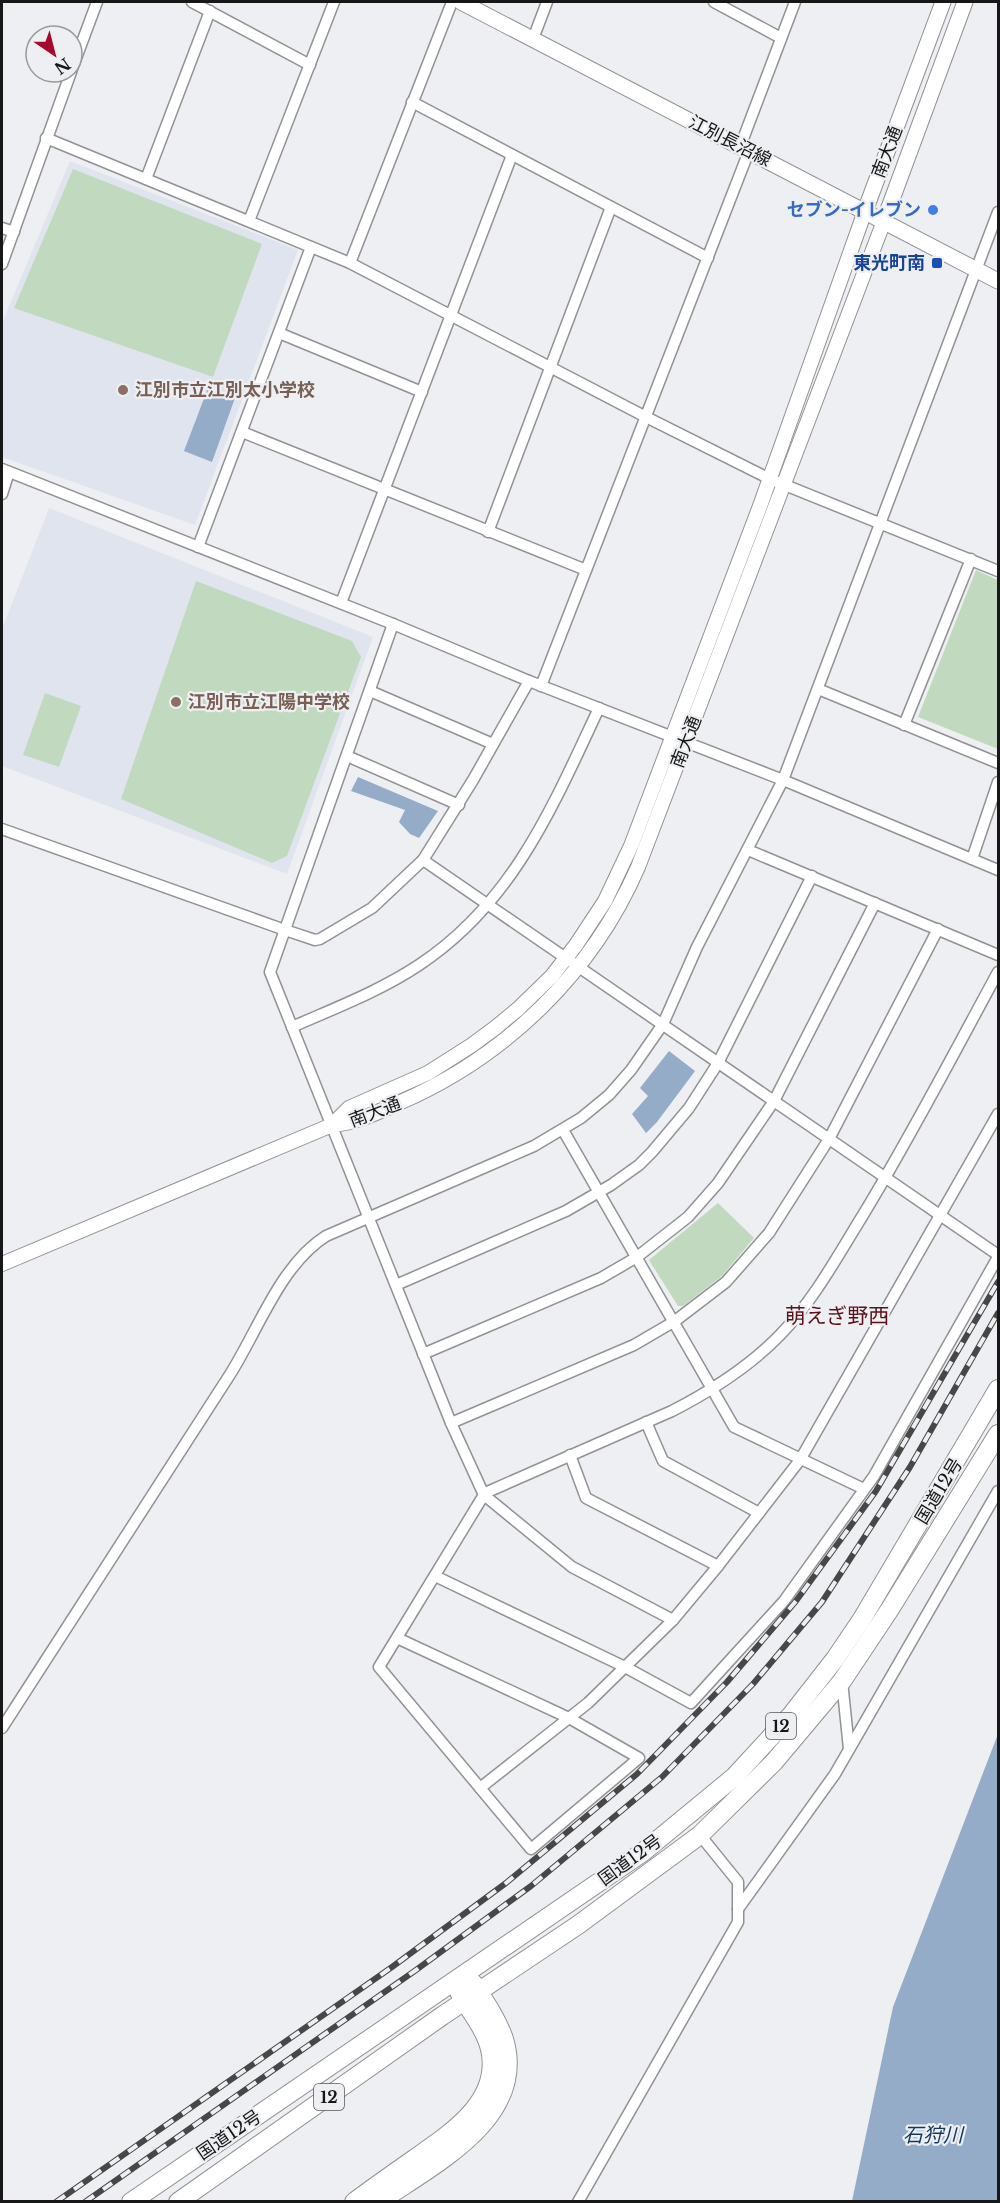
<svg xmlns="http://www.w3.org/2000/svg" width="1000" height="2203" viewBox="0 0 1000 2203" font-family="'Libre Baskerville','Noto Sans JP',serif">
	<rect width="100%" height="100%" fill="#eeeff2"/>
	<g fill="#e0e4ee">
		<polygon points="70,161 298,250 195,525 2,457 2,323"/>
		<polygon points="49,508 373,637 287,874 2,766 2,629"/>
	</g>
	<g fill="#c1dabf">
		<polygon points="73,169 262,244 213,377 14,308"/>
		<polygon points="976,570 998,580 998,749 918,717"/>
		<polygon points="196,581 352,641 361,657 287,856 272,863 121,799"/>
		<polygon points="45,693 81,706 59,767 23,755"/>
		<polygon points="718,1203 754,1238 722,1276 683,1306 678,1306 649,1260"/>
	</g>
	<g fill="#94acc8">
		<polygon points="208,388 235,398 212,462 184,451"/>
		<polygon points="358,777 438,811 419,838 410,834 399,822 405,810 351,791"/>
		<polygon points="669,1051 695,1071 657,1122 646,1133 632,1114 648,1096 640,1088"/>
		<polygon points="998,1734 998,2201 852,2201 893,2007"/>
	</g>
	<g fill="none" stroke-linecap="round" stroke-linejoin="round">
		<g stroke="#919295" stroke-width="13">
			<g id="minor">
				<polyline points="192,2 310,65"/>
				<polyline points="714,2 781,38"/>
				<polyline points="533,39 547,2"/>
				<polyline points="72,69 97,2"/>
				<polyline points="412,102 708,258"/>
				<polyline points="46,138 350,263 646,417 770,479 998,571"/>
				<polyline points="740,147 795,2"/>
				<polyline points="146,179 210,11"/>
				<polyline points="249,221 334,2"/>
				<polyline points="2,228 14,232"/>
				<polyline points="350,263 452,2"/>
				<polyline points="2,264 71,72"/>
				<polyline points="279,333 422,392"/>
				<polyline points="242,432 586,570"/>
				<polyline points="2,469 393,624 529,681 783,780 998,870"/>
				<polyline points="2,494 9,472"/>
				<polyline points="488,532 611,207"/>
				<polyline points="198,547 311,247"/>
				<polyline points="341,603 512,155"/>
				<polyline points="393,624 270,972 451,1423 484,1495 572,1567 673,1620"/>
				<polyline points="541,686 749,151"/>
				<polyline points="818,689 998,763"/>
				<polyline points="370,691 493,744"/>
				<polyline points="904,725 971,559"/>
				<polyline points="347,756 459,805"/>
				<polyline points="2,829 285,930 315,940 320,939 372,908 423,860 473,780 529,681"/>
				<polyline points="748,850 998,955"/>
				<polyline points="972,859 998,782"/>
				<polyline points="423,860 998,1255"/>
				<path d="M292 1027C335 1008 380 991 419 965 513 903 553 806 599 708"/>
				<polyline points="563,1130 734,1427 864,1489"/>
				<polyline points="396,1285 566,1211 611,1185 639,1165 652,1152 689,1108 718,1063 812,876"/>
				<polyline points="423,1354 601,1278 637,1257 688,1217 718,1183 774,1101 875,903"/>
				<polyline points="646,1422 663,1461 759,1513"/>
				<polyline points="451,1423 634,1345 675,1321 726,1282 769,1233 829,1139 938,929"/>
				<polyline points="570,1455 586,1498 718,1566"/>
				<polyline points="435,1576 625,1667 691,1703 784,1601 874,1476 998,1257"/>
				<path d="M397 1638 569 1718 639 1758 531 1849 379 1667 485 1493 672 1411C711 1391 749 1367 780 1335 814 1300 837 1257 863 1215 911 1136 954 1053 998 972"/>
				<polyline points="842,1681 849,1749"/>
				<path d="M2 1728C77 1611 153 1494 229 1376 258 1331 280 1265 326 1236L534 1146 581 1118 609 1095 631 1070 663 1024 697 947 783 780 998 212"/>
				<polyline points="480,1788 588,1703 673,1620 718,1566 800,1460 998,1114"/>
				<polyline points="738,1909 835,1774 998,1491"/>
				<polyline points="578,2202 738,1922 738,1882 700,1835"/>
			</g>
		</g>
		<g stroke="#919295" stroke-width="16">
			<g id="tertiary">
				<polyline points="332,1125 349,1108 428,1073 472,1045 495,1028 518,1009 552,976 576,945 605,901 631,846 760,506 865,211"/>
				<path d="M2 1264 332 1125C360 1122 376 1113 401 1102 506 1056 592 973 638 867L884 221"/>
			</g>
		</g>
		<g stroke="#919295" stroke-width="17">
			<g id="secondary">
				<polyline points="461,2 998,281"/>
				<polyline points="865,211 943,2"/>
				<polyline points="884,221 965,2"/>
			</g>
		</g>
		<g stroke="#919295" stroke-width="20">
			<g id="trunk">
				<polyline points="131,2202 643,1852 734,1777 792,1714 835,1659 862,1619 998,1389"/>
				<polyline points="178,2202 442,2016 578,1925 700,1835 774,1762 842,1681 890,1609 998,1434"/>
				<path d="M354 2202C374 2187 394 2173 414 2159 451 2133 502 2101 490 2049 485 2028 469 2010 459 1992"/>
				<path d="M379 2202C432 2165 528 2119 504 2039 497 2019 484 2000 473 1983"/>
			</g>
		</g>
		<use href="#minor" stroke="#fff" stroke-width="10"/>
		<use href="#tertiary" stroke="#fff" stroke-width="14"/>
		<use href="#secondary" stroke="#fff" stroke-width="15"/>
		<use href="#trunk" stroke="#fff" stroke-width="18"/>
		<g stroke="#474748" stroke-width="6">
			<g id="rail">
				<polyline points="56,2202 392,1967 506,1883 637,1774 727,1682 796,1601 876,1491 998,1282"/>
				<polyline points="85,2202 416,1970 531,1886 662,1777 753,1684 822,1602 910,1467 998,1313"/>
			</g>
		</g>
		<use href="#rail" stroke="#eeeff2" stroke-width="4" stroke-dasharray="11" stroke-linecap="butt"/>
	</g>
	<circle fill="#3f7fe0" stroke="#eeeff2" stroke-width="2" cx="933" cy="210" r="6"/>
	<rect fill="#1a4fb4" stroke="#eeeff2" stroke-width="2" x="931" y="257" width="12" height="12" rx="3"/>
	<g fill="#8d6e63" stroke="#eeeff2" stroke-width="2">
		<circle cx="123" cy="390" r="6"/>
		<circle cx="176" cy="702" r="6"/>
	</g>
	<g text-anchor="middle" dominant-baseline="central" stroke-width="4.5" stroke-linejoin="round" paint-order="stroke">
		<g fill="#eeeff2" stroke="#585859" stroke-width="1.5">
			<rect x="766" y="1713" width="30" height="26" rx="4.5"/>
			<rect x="314" y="2084" width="30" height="26" rx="4.5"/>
		</g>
		<g font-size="16" font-weight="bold" fill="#171718">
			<text x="781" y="1726">12</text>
			<text x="329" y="2097">12</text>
		</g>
		<g font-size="18" fill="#171718" stroke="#eeeff2">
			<text transform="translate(730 141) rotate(27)">江別長沼線</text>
			<text transform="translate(887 152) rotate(-69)">南大通</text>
			<text transform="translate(686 742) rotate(-69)">南大通</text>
			<text transform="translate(375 1112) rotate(-21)">南大通</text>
			<text transform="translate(939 1491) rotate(-59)">国道12号</text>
			<text transform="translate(630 1860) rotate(-36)">国道12号</text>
			<text transform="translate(229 2135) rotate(-34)">国道12号</text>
		</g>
		<g font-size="18" font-weight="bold" fill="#366cbe" stroke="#eeeff2" text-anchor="end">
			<text x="921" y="210">セブン-イレブン</text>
		</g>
		<g font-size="18" font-weight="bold" fill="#164399" stroke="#eeeff2" text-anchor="end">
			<text x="925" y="263">東光町南</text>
		</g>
		<g font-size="18" font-weight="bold" fill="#785e54" stroke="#eeeff2" text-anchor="start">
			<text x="135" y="390">江別市立江別太小学校</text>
			<text x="188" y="702">江別市立江陽中学校</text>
		</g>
		<g font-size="20" font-style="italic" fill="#13365c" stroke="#eeeff2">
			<text x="933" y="2135">石狩川</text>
		</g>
		<g font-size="21" fill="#57121b" stroke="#eeeff2">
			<text x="837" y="1316">萌えぎ野西</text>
		</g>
	</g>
	<rect width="1000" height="2203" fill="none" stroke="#171718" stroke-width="6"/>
	<g transform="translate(54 54) rotate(145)"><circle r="28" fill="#eeeff2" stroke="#98999b" stroke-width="1.5"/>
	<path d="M0-4.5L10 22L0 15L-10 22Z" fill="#a50a2e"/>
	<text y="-9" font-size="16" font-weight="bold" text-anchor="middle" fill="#171718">N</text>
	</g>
</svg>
